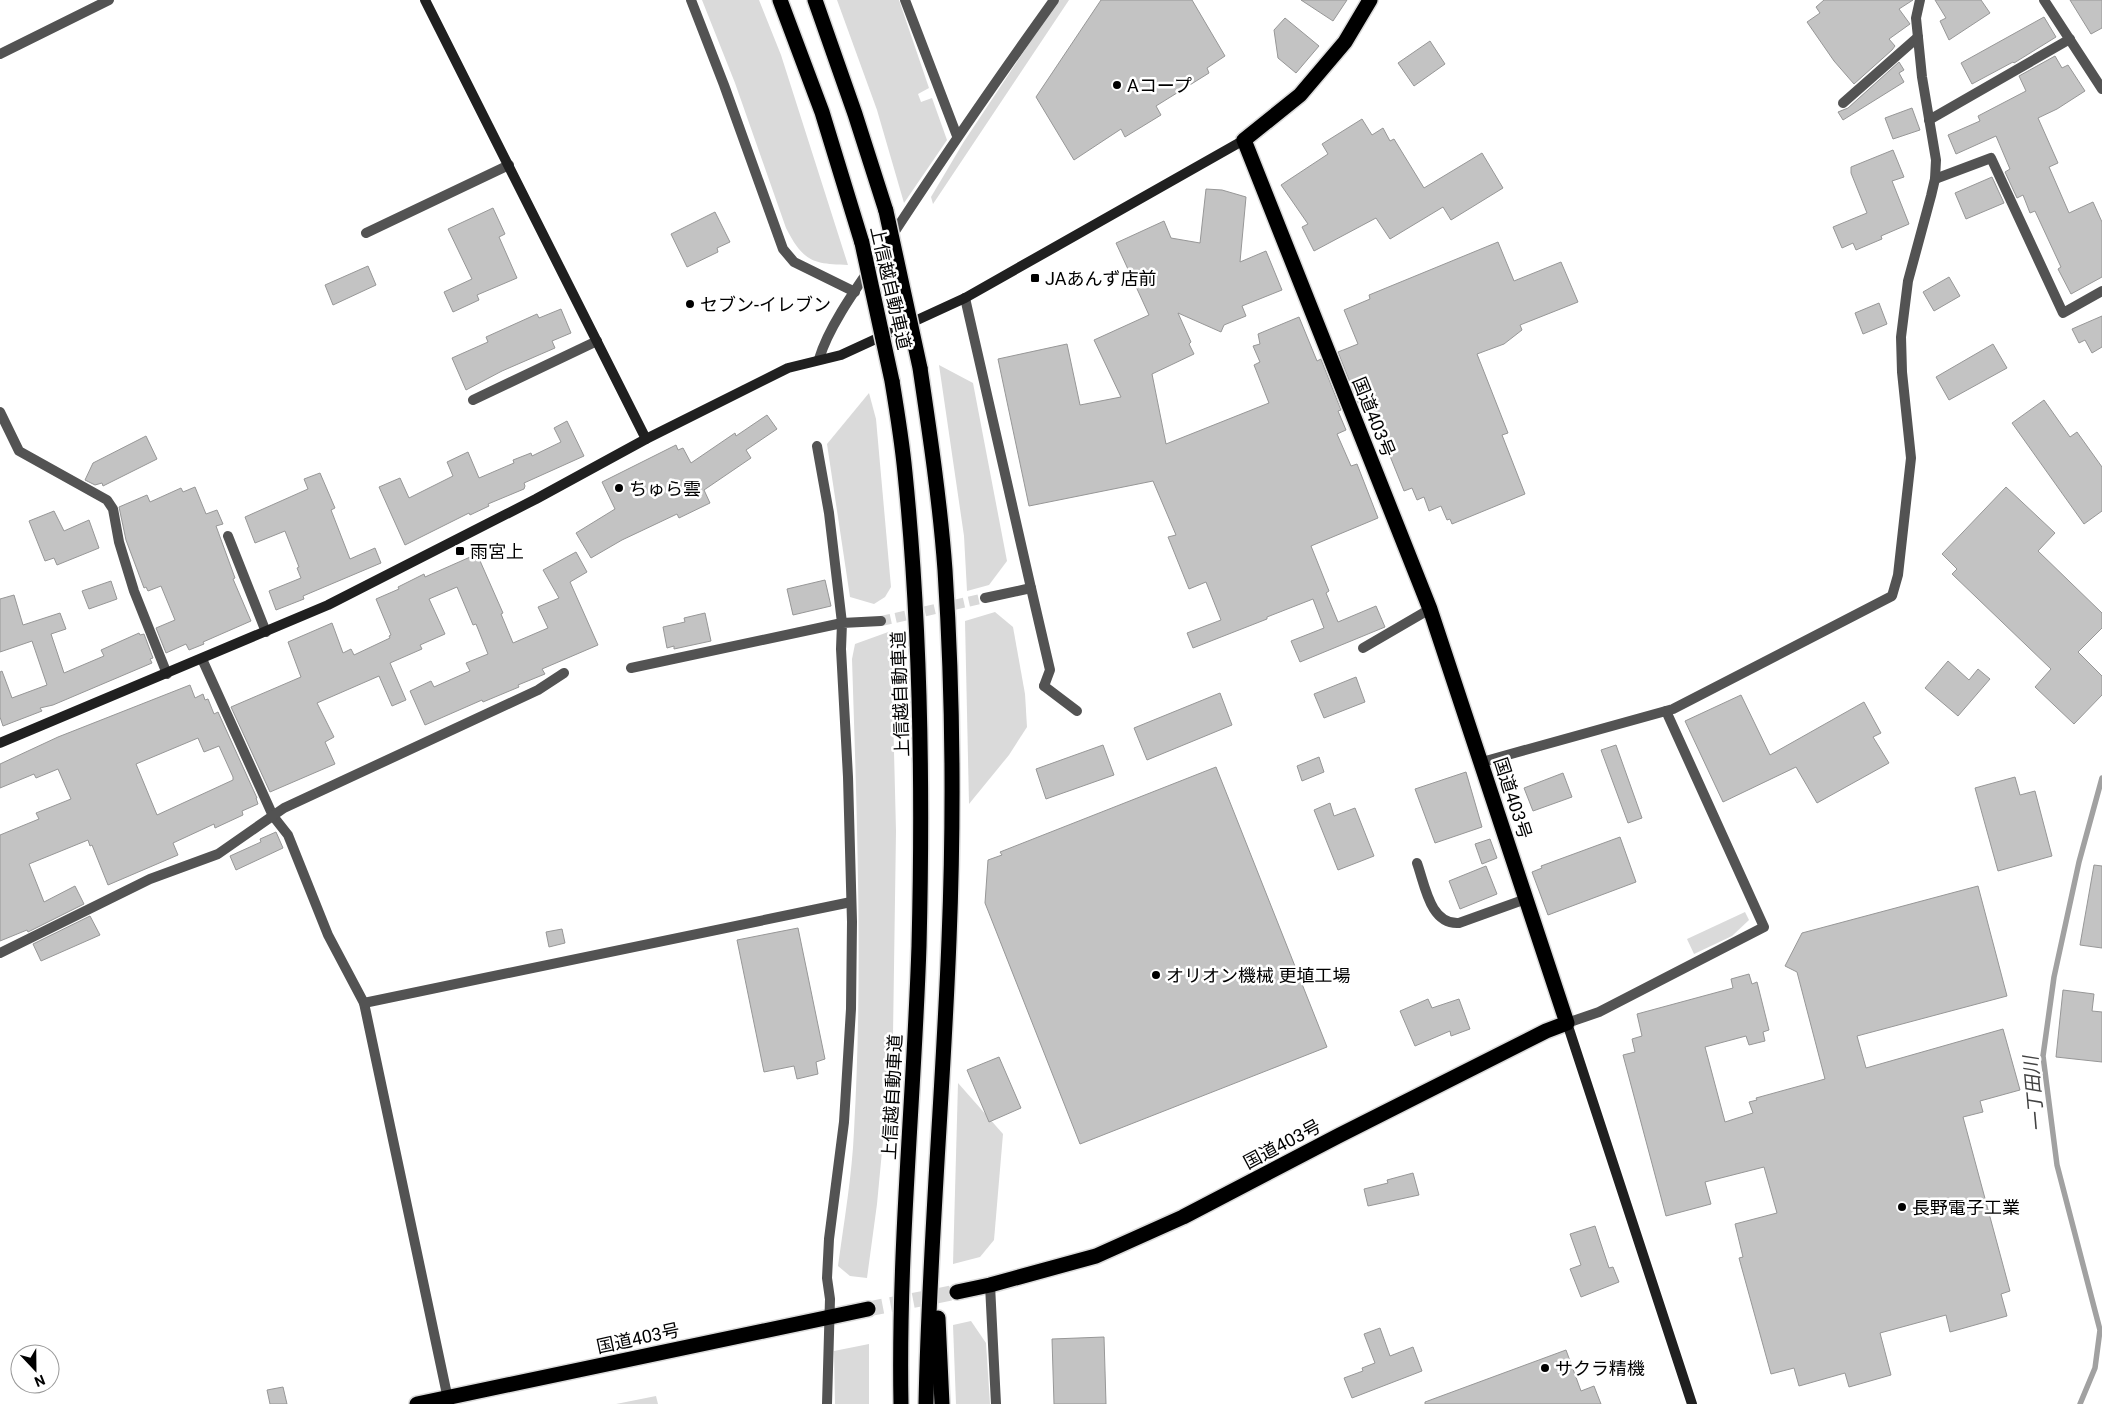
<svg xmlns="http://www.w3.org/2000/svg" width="2102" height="1404" viewBox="0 0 2102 1404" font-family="Roboto,'Noto Sans JP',sans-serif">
	<rect width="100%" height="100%" fill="#fff"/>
	<g fill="#dadada">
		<path d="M702 0H759L781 55 848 265C812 264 803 261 786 228L735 83Z"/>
		<polygon points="837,0 899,0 929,88 918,94 921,102 932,98 947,140 904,203 877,110"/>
		<polygon points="1058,0 1069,0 933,204 931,197 963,143"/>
		<polygon points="939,365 973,383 1007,561 989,585 967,591 964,536"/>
		<polygon points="869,393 876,419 891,587 885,597 874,604 850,597 827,444"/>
		<polygon points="995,612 1013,627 1025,694 1027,727 1009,755 969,804 965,621"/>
		<path d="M891 631 896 831 893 1035 877 1204 867 1278 850 1276 838 1266C844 1221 852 1176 854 1131 863 973 857 816 852 659L855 644Z"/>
		<polygon points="1745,912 1749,920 1732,936 1694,954 1687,939"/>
		<polygon points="958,1083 1003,1134 994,1240 980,1257 953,1264"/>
		<polygon points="971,1321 986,1343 990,1404 956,1404 953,1325"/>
		<polygon points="869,1344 869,1404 835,1404 834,1351"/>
		<polygon points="656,1396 658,1404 616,1404"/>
	</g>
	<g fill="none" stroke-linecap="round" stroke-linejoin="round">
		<polyline stroke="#a1a1a1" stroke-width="5.5" points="2080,1404 2095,1368 2100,1330 2057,1165 2043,1056 2054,977 2079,862 2102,778"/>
	</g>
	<g fill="#c3c3c3" stroke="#979797" fill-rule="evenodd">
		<polygon points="1101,0 1192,0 1225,56 1207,68 1209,73 1156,106 1161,115 1125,137 1121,129 1074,160 1036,97"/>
		<polygon points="1301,0 1347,0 1333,21"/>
		<polygon points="1824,0 1913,0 1899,9 1910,24 1889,39 1895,46 1892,50 1854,84 1834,61 1807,22 1820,13 1816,7"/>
		<polygon points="1935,0 1981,0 1990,13 1949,40 1940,21 1946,18"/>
		<polygon points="2070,0 2102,0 2102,28 2091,34"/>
		<polygon points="2044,17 2056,37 2014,63 2013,62 1972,84 1961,63"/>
		<polygon points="1285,18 1319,46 1296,73 1278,58 1274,30"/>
		<polygon points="1430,41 1445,64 1414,86 1398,63"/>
		<polygon points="2055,56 2062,68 2068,65 2085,91 2057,109 2038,118 2058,163 2049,167 2069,213 2093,202 2102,222 2102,277 2071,294 2058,269 2061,267 2035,211 2030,213 2023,195 2017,198 2005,172 2010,169 1996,136 1956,154 1948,135 1980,121 1978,116 2026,91 2019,76"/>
		<polygon points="1899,62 1904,70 1899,73 1904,82 1843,120 1838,112 1848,108"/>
		<polygon points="1912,108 1920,130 1893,139 1885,118"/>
		<polygon points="1362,119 1372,135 1383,128 1390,141 1394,139 1424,188 1482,153 1503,188 1451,220 1443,207 1390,239 1376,218 1314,251 1302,227 1308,224 1281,185 1328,154 1322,144"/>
		<polygon points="1893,150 1904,177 1892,181 1909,224 1881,236 1882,239 1856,250 1853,243 1842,248 1833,227 1867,213 1851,173 1851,167"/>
		<polygon points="1992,177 2004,203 1966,219 1955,193"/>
		<polygon points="1206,189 1222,190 1246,197 1240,262 1266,251 1282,290 1242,306 1246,316 1224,325 1221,332 1178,313 1191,342 1189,344 1194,354 1152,374 1166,444 1269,403 1254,365 1260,362 1253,346 1260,344 1258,334 1299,317 1317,361 1321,359 1341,410 1338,411 1346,430 1337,434 1351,466 1357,464 1378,518 1311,546 1329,591 1326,593 1338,622 1376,606 1385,627 1300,662 1291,641 1324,628 1313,599 1267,617 1267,619 1193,648 1187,633 1221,620 1206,582 1189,589 1168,537 1176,535 1153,481 1029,506 998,359 1067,344 1080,405 1121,397 1094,340 1149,315 1116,243 1164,221 1171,238 1200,243"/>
		<polygon points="493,208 505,234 499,237 517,278 477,295 479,300 453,312 444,292 472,279 448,229"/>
		<polygon points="715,212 730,242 717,248 718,252 687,267 671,234"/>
		<polygon points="1498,242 1514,281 1561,262 1578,302 1520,325 1522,330 1504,344 1477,354 1508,433 1502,435 1525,494 1452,524 1450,519 1447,520 1441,506 1429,511 1424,497 1417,500 1412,488 1404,491 1367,399 1358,403 1338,352 1358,344 1344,310 1370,299 1369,295"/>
		<polygon points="368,266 376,285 333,305 325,285"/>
		<polygon points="1949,277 1960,296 1934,311 1923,292"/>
		<polygon points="1879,303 1887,324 1863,334 1855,313"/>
		<polygon points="561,309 571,333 552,341 555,348 502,371 466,390 452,358 488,342 486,337 537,314 539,318"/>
		<polygon points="2102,316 2102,347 2092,353 2085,340 2079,343 2072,329"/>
		<polygon points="1993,344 2007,368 1949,400 1936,377"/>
		<polygon points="2044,400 2070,437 2077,432 2102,467 2102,511 2084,524 2012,423"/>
		<polygon points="767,415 777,429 746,450 751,458 704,490 710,503 679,518 677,514 622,540 591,558 576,533 615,509 602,482 676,445 678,450 683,448 691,463 735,433 736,436"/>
		<polygon points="567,421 584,456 524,483 525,486 524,489 488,504 489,506 470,515 469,513 405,545 379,487 400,478 409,498 453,476 447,462 468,452 479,478 514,463 513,460 531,453 532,456 561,442 554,428"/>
		<polygon points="146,436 157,459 103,486 102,483 95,485 85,480 93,463"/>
		<polygon points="320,473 335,508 331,510 350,559 375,548 381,563 303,596 304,599 276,610 269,591 301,578 297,568 299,567 285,531 255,543 245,517 308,489 304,479"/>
		<polygon points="195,487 206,514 217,510 223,524 216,526 235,578 233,579 251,621 203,642 204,644 189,650 186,644 166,653 156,628 175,620 161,586 148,591 146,587 144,588 126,540 119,507 147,495 150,502 181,488 183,492"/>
		<polygon points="2006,487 2055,533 2038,551 2102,613 2102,628 2078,652 2102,676 2102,695 2074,724 2035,687 2051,669 1952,574 1957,569 1942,554"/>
		<polygon points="54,511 64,531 89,520 99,548 57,565 54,558 45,561 29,521"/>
		<polygon points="576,552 587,572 570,582 598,645 542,669 545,674 518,685 519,687 483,702 482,700 425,725 410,691 431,681 434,687 470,671 466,663 488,654 476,624 473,625 457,587 429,599 445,634 420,645 422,649 390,663 406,700 392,706 379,676 317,703 334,737 325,742 335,764 270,792 231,707 301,677 288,642 332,623 343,653 351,649 354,655 390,638 389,636 391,635 376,599 399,589 398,587 424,574 425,577 477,554 503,613 501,614 513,643 548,628 538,607 559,598 543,570"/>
		<polygon points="825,580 831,606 793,615 787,589"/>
		<polygon points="111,581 117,599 89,609 82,591"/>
		<polygon points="14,595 23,625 60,613 66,629 51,634 64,673 104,656 101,650 139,633 140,635 144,634 153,658 150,659 152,663 53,705 40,708 42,711 3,726 0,717 0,672 2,671 12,698 47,685 32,641 0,652 0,599"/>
		<polygon points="705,613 711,641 674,649 674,646 667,648 663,627 685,622 684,618"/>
		<polygon points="1948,661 1969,680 1978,669 1990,679 1958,716 1925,688"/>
		<polygon points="1356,677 1365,702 1324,718 1314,694"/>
		<path d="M190 685 195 698 203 694 205 700 208 699 214 714 218 712 257 798H256L258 804 242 811 243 815 215 828 214 824 173 843 178 855 108 885 92 845 90 846 88 840 29 864 44 902 75 886 84 904 28 932 27 930 0 941V835L39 819 36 813 71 799 58 769 36 778 34 774 0 788V764L58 737ZM198 738 204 752 219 746 233 777V780L157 815 136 764Z"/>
		<polygon points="1220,693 1232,725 1147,760 1134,728"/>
		<polygon points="1741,695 1770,755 1864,702 1881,733 1873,737 1889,763 1817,803 1796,767 1723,802 1685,721"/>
		<polygon points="1103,745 1114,775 1046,799 1036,769"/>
		<polygon points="1616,745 1642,818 1628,823 1601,750"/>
		<polygon points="1319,757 1324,772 1302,781 1297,766"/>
		<polygon points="1216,767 1327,1047 1080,1144 985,903 988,860 1002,855 1000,852"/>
		<polygon points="1466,772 1482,827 1435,843 1415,789"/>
		<polygon points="1563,773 1572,797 1533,811 1524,788"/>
		<polygon points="2015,777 2020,795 2035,791 2052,856 1998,871 1975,788"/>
		<polygon points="1330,803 1334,816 1355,808 1374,856 1338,870 1314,810"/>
		<polygon points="276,832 283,848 236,870 230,856 261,842 260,839"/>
		<polygon points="1620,837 1636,882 1548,915 1532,872 1542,868 1541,866"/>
		<polygon points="1490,839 1497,858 1482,864 1475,844"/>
		<polygon points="2094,865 2102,866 2102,948 2080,945"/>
		<polygon points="1486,866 1497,894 1460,909 1449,881"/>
		<polygon points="1978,886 2007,996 1857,1036 1866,1068 2003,1029 2020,1090 1980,1101 1983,1112 1963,1117 2010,1291 2001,1294 2007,1316 1950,1332 1946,1315 1880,1333 1891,1375 1849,1387 1845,1373 1799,1386 1794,1368 1771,1374 1739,1258 1743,1257 1735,1224 1777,1213 1764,1167 1705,1182 1711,1204 1666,1216 1623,1055 1635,1052 1632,1039 1642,1036 1637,1014 1733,988 1731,979 1749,974 1752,984 1757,982 1769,1030 1763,1032 1765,1041 1749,1045 1746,1036 1705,1047 1725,1122 1753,1113 1749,1102 1757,1100 1756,1098 1825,1079 1797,972 1785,966 1802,933"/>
		<polygon points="90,916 100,935 41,961 33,944"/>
		<polygon points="798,928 825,1059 816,1062 818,1074 797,1079 794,1066 764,1072 737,940"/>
		<polygon points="562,929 565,943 549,947 546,932"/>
		<polygon points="2063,990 2094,994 2092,1011 2102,1012 2102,1062 2056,1057"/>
		<polygon points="1428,999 1432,1008 1459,999 1470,1029 1451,1036 1450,1031 1415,1046 1400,1011"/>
		<polygon points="999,1057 1021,1108 989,1122 967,1070"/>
		<polygon points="1413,1173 1419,1195 1368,1206 1364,1189 1388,1183 1387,1180"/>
		<polygon points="1595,1226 1609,1268 1613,1267 1619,1282 1581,1297 1570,1269 1581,1265 1570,1234"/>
		<polygon points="1380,1328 1390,1356 1413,1347 1422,1371 1352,1398 1344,1378 1363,1371 1362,1368 1375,1363 1364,1334"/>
		<polygon points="1104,1337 1106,1404 1054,1404 1052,1339"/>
		<polygon points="1566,1350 1581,1391 1594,1386 1601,1404 1425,1404 1425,1402"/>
		<polygon points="283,1387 287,1404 270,1404 267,1390"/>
	</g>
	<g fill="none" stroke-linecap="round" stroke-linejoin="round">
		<polyline stroke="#d9d9d9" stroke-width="10" stroke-dasharray="10 5" stroke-linecap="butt" points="881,621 985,598"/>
		<polyline stroke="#d9d9d9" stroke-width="15" stroke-dasharray="15 8" stroke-linecap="butt" points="868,1309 957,1292"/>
		<g stroke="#dbdbdb" stroke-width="18">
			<g id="highway">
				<polyline points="780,0 822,112 862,243"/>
				<polyline points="815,0 855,114 886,211"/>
				<path d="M920 368C930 435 940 502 945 570 953 693 954 817 949 940 943 1095 929 1249 926 1404"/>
				<path d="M892 381C897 411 902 442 905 473 921 630 923 788 919 946 914 1099 898 1251 901 1404"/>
				<polyline points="957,1292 990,1285 1096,1256 1183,1217 1338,1136 1546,1031 1567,1023 1430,609 1244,140 1300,95 1345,42 1370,0"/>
				<polyline points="938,1318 942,1404"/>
				<polyline points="417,1404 868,1309"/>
			</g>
		</g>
		<g stroke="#535353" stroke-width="10">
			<polyline points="366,233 509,165"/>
			<polyline points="1044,686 1077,711"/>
			<path d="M1417 863C1425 885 1430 925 1459 923L1526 899"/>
			<polyline points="1567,1023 1599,1012 1764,927 1666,711"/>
		</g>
		<g stroke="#535353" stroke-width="10">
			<polyline points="691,0 724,85 783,249 794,262 855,292"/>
			<polyline points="905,0 957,136"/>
			<polyline points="2044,0 2102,89"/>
			<polyline points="0,54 109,0"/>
			<polyline points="1843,103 1918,37"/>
			<polyline points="1929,120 2070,39"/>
			<polyline points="1935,179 1991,158 2063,313 2102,291"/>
			<polyline points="965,298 1031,588 985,598"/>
			<path d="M819 359C830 322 864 278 886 245 940 162 996 81 1054 0"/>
			<polyline points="473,400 597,341"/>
			<polyline points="0,412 19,451 107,500 113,509 119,542 134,591 167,674"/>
			<polyline points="228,536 266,632"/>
			<polyline points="1031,588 1050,670 1044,686"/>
			<polyline points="1363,648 1430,609"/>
			<polyline points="202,659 273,816 288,835 328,935 364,1003 449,1404"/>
			<polyline points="631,668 842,623 829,513 817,446"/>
			<polyline points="1482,762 1673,709 1892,596 1898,575 1911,458 1902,372 1901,337 1908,281 1931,196 1935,179 1936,160 1922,77 1916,18 1920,0"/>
			<polyline points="0,953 150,879 218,854 284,808 538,690 564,673"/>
			<polyline points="364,1003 851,902"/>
			<polyline points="990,1285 996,1404"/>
			<polyline points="827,1404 830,1299 827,1278 829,1239 844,1122 851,1009 852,922 848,777 841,649 842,623 881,621"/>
		</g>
		<g stroke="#202020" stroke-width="10">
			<polyline points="425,0 646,439"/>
			<polyline points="0,743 328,605 536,499 646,439 788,368 841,355 965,298 1244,140"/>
			<polyline points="1567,1023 1692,1404"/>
		</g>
		<use href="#highway" stroke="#000" stroke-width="15"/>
		<g stroke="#dbdbdb" stroke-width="18" stroke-linecap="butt">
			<g id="highway-bridge">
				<polyline points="886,211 920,368"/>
				<polyline points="862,243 892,381"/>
			</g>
		</g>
		<use href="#highway-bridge" stroke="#000" stroke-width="15"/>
	</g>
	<g fill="#000" stroke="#fff" stroke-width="2">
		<circle cx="1117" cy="85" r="5"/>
		<rect x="1030" y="273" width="10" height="10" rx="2.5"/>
		<circle cx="690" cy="304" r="5"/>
		<circle cx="619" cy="488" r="5"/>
		<rect x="455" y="546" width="10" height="10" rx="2.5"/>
		<circle cx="1156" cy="975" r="5"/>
		<circle cx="1902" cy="1207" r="5"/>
		<circle cx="1545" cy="1368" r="5"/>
	</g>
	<g text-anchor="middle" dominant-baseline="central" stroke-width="5" stroke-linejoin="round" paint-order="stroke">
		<g font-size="18" fill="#000" stroke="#fff" text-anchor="start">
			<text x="1127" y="85">Aコープ</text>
			<text x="1045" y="278">JAあんず店前</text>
			<text x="700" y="304">セブン-イレブン</text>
			<text x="629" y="488">ちゅら雲</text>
			<text x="470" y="551">雨宮上</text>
			<text x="1166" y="975">オリオン機械 更埴工場</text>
			<text x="1912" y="1207">長野電子工業</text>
			<text x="1555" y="1368">サクラ精機</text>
		</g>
		<g font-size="18" fill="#000" stroke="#fff">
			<text transform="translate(891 288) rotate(77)">上信越自動車道</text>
			<text transform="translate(1374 417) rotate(68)">国道403号</text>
			<text transform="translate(900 694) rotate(-92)">上信越自動車道</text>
			<text transform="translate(1513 798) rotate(72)">国道403号</text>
			<text transform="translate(892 1097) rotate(-87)">上信越自動車道</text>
			<text transform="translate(1282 1144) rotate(-28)">国道403号</text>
			<text transform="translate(638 1338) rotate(-12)">国道403号</text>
		</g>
		<g font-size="19" font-style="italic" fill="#424242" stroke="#fff">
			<text transform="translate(2034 1094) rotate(-95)">一丁田川</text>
		</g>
	</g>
	<g transform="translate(35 1369) rotate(158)"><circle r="24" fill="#ffffff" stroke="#999999"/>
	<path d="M0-4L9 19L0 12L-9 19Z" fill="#000000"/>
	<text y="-8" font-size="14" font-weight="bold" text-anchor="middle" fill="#000000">N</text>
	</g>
</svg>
